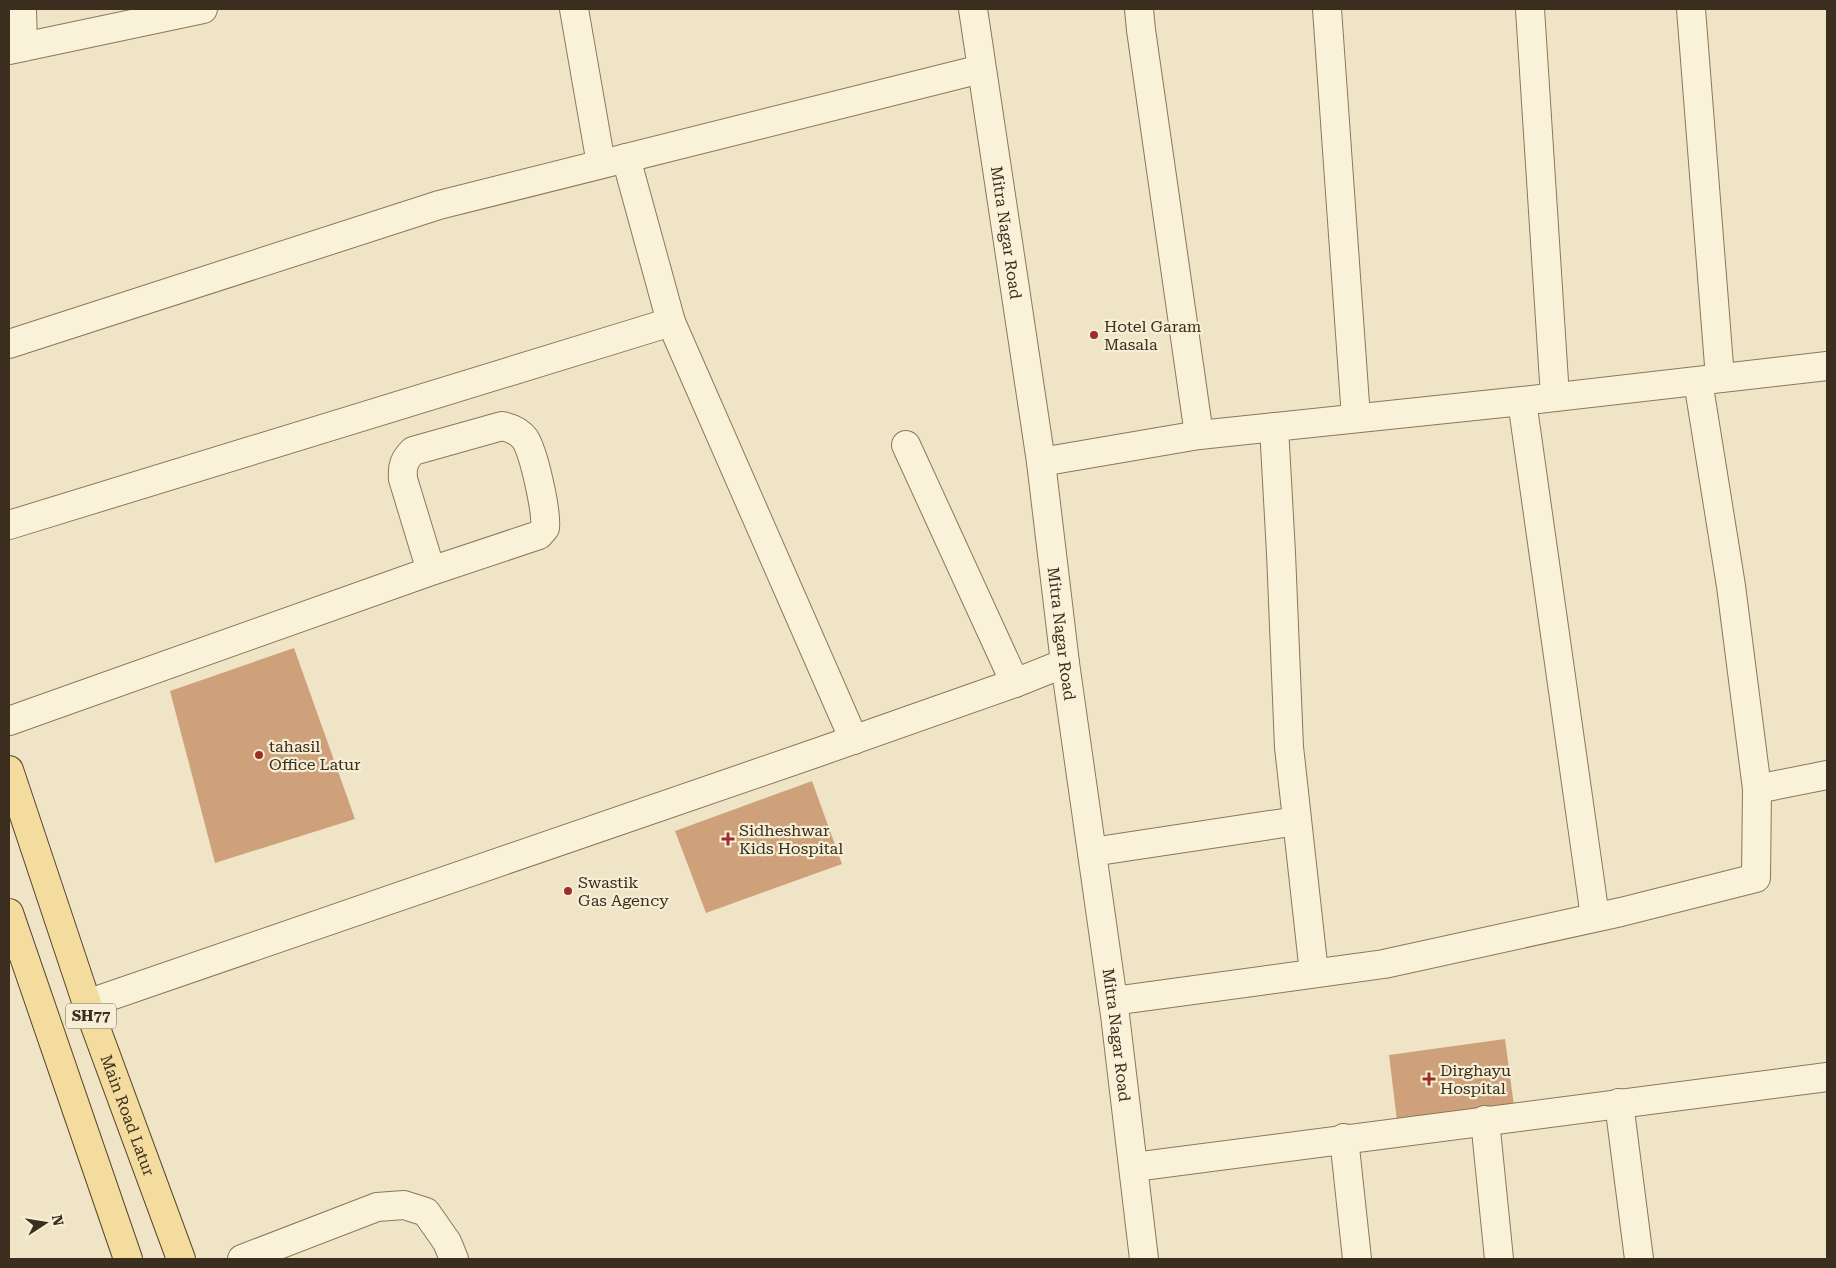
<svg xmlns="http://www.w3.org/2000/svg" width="1836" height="1268" viewBox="0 0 1836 1268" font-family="'Roboto Serif',serif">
	<rect width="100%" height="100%" fill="#efe5c6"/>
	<g fill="#cea17b">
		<polygon points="294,648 355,819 215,863 170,691"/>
		<polygon points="812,781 842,864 706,913 675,831"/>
		<polygon points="1505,1039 1514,1106 1397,1121 1389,1055"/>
	</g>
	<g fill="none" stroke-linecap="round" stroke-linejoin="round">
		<g stroke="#8b775b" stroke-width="30">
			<g id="minor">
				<polyline points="22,9 23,47"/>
				<polyline points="574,9 601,164"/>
				<path id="s1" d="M973 9 1041 462 1065 663 1115 1015 1144 1259"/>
				<polyline points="1139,9 1141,30 1199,435"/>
				<polyline points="1327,9 1356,418"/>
				<polyline points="1530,9 1555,397"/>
				<polyline points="1691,9 1720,378"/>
				<polyline points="9,50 203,9"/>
				<polyline points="626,158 671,322 854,740"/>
				<polyline points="9,344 439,205 981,69"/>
				<polyline points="1698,381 1731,586 1757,789"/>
				<polyline points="1522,401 1595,917"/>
				<polyline points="1274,427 1281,553 1289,747 1314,973"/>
				<polyline points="906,445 1015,683"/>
				<polyline points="1041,462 1199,435 1522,401 1827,366"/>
				<polyline points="9,525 671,322"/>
				<path d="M9 721 431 571 539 535 545 528C547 512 534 453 525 439 519 431 512 428 502 426L413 451C404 460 402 466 403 479L431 571"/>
				<polyline points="1092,852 1297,821"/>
				<polyline points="1113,1001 1384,964 1621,912 1756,878 1757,789 1827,775"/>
				<polyline points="87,1004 816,753 1015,683 1065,663"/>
				<polyline points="1619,1103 1639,1259"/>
				<polyline points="1485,1120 1499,1259"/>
				<polyline points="1344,1138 1357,1259"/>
				<polyline points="1134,1167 1827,1077"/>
				<polyline points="242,1259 377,1207 404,1205 426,1212 447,1242 454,1259"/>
			</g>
		</g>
		<g stroke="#59442f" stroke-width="30">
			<g id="major">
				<path id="s2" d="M9 770 87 1004 181 1259"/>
				<polyline points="9,913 128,1259"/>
			</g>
		</g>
		<use href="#minor" stroke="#faf1d9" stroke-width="28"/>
		<use href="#major" stroke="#f3dc9d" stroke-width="28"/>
	</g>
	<g fill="#9b2e29" stroke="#f6eed5" stroke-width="2">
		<circle cx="1094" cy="335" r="5"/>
		<circle cx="259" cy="755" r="5"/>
		<path d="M725.5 831.5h5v5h5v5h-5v5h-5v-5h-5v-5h5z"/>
		<circle cx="568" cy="891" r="5"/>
		<path d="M1426.5 1071.5h5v5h5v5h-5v5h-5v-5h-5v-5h5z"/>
	</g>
	<g text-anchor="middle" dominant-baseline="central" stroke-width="4.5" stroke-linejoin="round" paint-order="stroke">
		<rect fill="#f6eed5" stroke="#736856" stroke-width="1" x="66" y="1003.5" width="50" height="25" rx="4"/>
		<g font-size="15" font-weight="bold" fill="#3b2e1f">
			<text x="91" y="1016">SH77</text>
		</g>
		<g font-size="16" fill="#3b2e1f" stroke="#f6eed5">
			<text stroke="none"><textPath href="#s1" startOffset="226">Mitra Nagar Road</textPath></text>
			<text stroke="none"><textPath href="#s1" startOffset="631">Mitra Nagar Road</textPath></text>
			<text stroke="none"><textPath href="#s1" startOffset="1036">Mitra Nagar Road</textPath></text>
			<text stroke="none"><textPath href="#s2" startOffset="365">Main Road Latur</textPath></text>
		</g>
		<g font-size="16" fill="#3b2e1f" stroke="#f6eed5" text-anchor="start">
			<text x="1104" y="326">Hotel Garam<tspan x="1104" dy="18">Masala</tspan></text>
			<text x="269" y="746">tahasil<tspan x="269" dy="18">Office Latur</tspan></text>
			<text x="739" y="830">Sidheshwar<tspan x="739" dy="18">Kids Hospital</tspan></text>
			<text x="578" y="882">Swastik<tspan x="578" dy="18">Gas Agency</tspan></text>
			<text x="1440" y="1070">Dirghayu<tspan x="1440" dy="18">Hospital</tspan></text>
		</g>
	</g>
	<rect width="1836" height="1268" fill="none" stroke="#3b2e1f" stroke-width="20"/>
	<g transform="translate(45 1223) rotate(78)" stroke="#f6eed5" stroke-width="4" paint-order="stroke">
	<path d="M0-4L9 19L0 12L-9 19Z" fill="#3b2e1f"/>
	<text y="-8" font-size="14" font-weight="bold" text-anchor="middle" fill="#3b2e1f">N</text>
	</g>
</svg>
